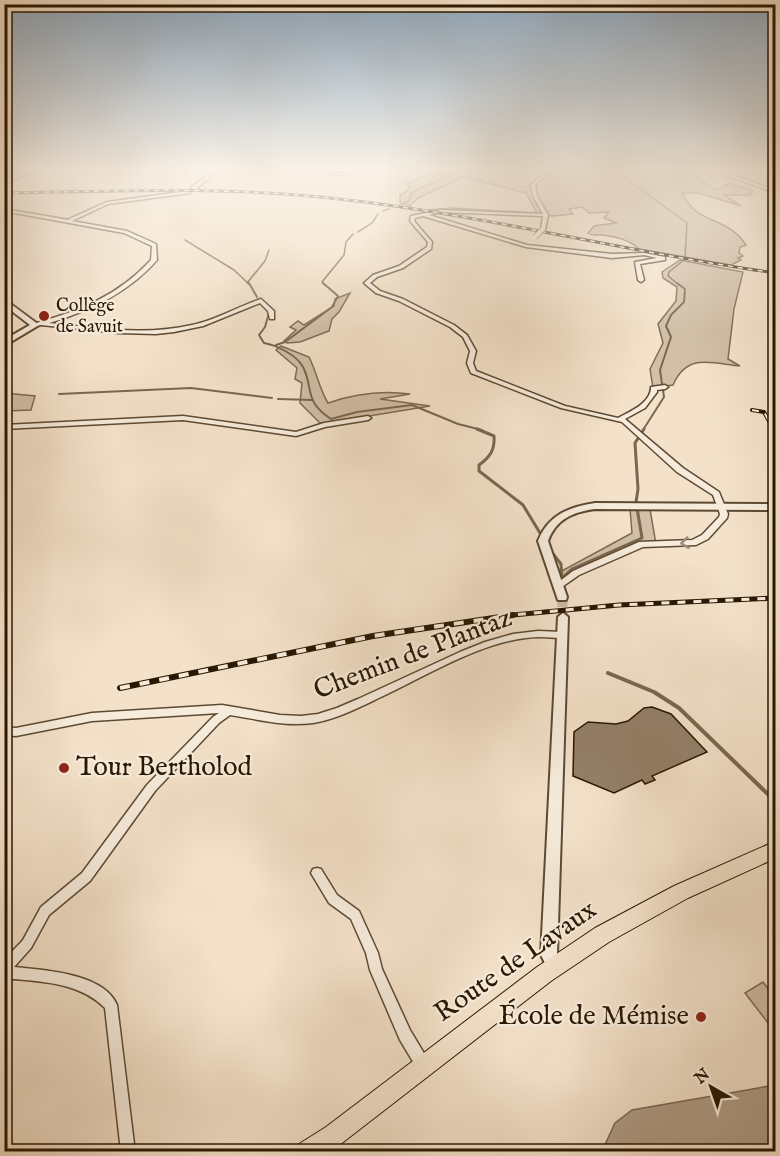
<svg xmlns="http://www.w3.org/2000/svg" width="780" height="1156" viewBox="0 0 780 1156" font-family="'IM FELL English',serif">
	<rect width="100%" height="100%" fill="#f3e1c9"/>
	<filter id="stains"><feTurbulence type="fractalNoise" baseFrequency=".00333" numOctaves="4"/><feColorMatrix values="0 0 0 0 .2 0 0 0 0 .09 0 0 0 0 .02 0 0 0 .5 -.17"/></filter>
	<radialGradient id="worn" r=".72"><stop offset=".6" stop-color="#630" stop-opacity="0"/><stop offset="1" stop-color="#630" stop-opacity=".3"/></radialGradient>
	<g fill="#d1bfa7" stroke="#7e6b54" stroke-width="1.5">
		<path d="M440 170H695V173L700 177 697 178 716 190 730 183 753 191 750 195H724L741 206 699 193H682C699 227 727 215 746 245L740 247 739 253 743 256 738 258 741 260 731 265 639 249C629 239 615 237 602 235 596 234 594 237 588 233L594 226 616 223 604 218 609 212 589 213 582 207 569 209 573 214 554 216 428 210 452 208 537 213 526 193 464 177 418 198 410 206 400 203V194L405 193 410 186 406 184Z"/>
		<path d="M680 260 743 272 734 309 728 359 740 366C710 363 687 353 673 385L653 388 650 369 663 343 658 324 676 301 677 287 663 278 662 272Z"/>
		<polygon points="350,293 339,312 332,319 329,331 300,342 287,343 284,341 296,330 290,327 298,321 304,325 334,306 335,299"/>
		<path d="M281 346 309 357C317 373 319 388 328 403 356 393 381 390 410 394L380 399 430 406 321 424 300 403 302 383 295 379 297 368 276 350Z"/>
		<polygon points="4,393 35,396 31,410 5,411"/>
		<path d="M630 509H650L656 544C631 544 584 566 566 583L558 573 632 533Z"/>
		<polygon points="763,982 775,998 775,1032 745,993"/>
	</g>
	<polygon fill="#af9c85" stroke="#7a6750" stroke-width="1.5" points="775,1085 775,1151 602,1151 615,1123 632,1110"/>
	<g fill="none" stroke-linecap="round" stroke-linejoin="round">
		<g stroke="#7a6750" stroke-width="1.5">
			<polyline points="614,170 687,223 685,259 669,272 668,276 679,285"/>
			<polyline points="402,204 409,201 411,193 460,170"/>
			<polyline points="383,211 389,209"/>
			<polyline points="358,232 372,223 378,214"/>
			<polyline points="185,240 234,270 250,285"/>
			<polyline points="247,283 265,261 269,250"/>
			<polyline points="325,285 322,282 344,255 346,242 353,234"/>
		</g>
		<g stroke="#7a6750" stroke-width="2">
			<polyline points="249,283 257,297"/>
			<path d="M269 313 265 327 259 335 264 343C276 345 297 355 303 367 314 388 303 401 331 419L357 412 412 405 458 424 482 430"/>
			<polyline points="276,345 285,342 332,307 338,296 323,283"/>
			<polyline points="59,394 191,388 272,398"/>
			<polyline points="278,399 313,400"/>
			<polyline points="643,430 664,397 660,370 671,337 666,326 671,315 684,302 685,289 677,283"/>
		</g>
		<g stroke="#7a6750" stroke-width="3">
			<path d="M477 429 494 436C495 450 490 457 479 465V471L523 505 540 533"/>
			<polyline points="550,550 561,564 562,578"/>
			<polyline points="562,578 572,569 642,538 636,502 638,489 635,443 644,429"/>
		</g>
		<polyline stroke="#7a6750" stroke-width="4" points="608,673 654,692 679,708 776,802"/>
	</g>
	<polygon fill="#938069" stroke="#2a1700" stroke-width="1.5" points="652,707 671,714 707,752 652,776 655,780 645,784 642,780 614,793 573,776 574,732 588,722 616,724 628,721 644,708"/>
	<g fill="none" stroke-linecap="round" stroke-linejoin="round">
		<polyline stroke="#cbb9a1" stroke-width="10" stroke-dasharray="10 4.5" stroke-linecap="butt" points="562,597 563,616"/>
		<polyline stroke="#cbb9a1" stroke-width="13" stroke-dasharray="13 6" stroke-linecap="butt" points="563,615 563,617"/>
		<g stroke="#5c4a32" stroke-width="3">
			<g id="minor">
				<polygon points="214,170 218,170 196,189 192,189 192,187"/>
				<polygon points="310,170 339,173 369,170 339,175"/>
				<path d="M548 170H552L535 185 537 196 548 215 545 230 541 229 543 216 441 212 429 215 527 245 612 254 644 253 665 257V260L640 264 644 280 641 282 638 280 635 262 657 258 644 255 612 258 526 247 423 216 415 218 414 221 432 242 431 249 403 268 377 277 370 283 380 291 403 299 454 325 467 335 476 351 473 363 476 371 565 406 618 418C631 411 651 403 651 387L665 385 668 387 665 389 657 390V392L645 408 625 419 683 468 719 492 728 514 727 518 708 539 696 545 643 547 579 575 559 589 556 588 555 586 556 584 573 571 639 542 692 540 702 535 719 517 720 514 713 495 677 472 622 422 561 408 471 373 467 363 470 351 463 337 450 327 399 301 376 293 364 283 373 275 399 266 427 247 428 242 410 221 411 216 441 210 543 214 533 196 531 185Z"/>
				<polygon points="711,170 717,170 776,190 776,193"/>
				<path d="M188 191H190V193L108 204 72 221 127 231 156 244 157 260C128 293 90 311 49 323 95 328 145 336 192 325 216 320 237 307 261 299L274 311V319H270L268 311 260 303 203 326 174 332 156 334 118 333 41 325 33 326V324C79 311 118 296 151 260L152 246 124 233 4 211V209L69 220V219L107 202Z"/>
				<polygon points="183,416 296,432 324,423 368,416 371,418 368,420 325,427 296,436 183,420 4,429 4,425"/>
				<path d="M538 631 562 632 565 633 566 635 565 637 562 638C554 638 547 637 539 637 486 638 428 675 381 697 360 707 337 719 313 723 285 727 257 719 230 715L219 723 155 791 90 881 49 915 31 948 14 967C43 970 104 973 117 1005L135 1152H121L105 1008C78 981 40 982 4 978V960L23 940 41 907 82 873 147 785 213 717 219 713 92 721 16 736 4 735V727L16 728 92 713 222 705 280 715 301 716 318 714 337 708 358 699 460 652 485 642 513 634Z"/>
				<polygon points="317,868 321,869 337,895 359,911 378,953 382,969 410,1030 428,1060 430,1065 428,1070 423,1072 418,1070 400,1040 370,970 366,953 351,919 329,903 311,873 313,869"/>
			</g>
		</g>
		<g stroke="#5c4a32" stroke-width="4">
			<g id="tertiary">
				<polygon points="34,170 43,170 4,181 4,178"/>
				<polygon points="4,299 39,325 4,346 4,340 30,325 4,305"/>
				<path d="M595 503 776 504V510L595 509C573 512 556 519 548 541L567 597 566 600H558L538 541C548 515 569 507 595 503Z"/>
				<polygon points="563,613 568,617 557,955 562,966 559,971 554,974 549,971 541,955 558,617"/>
			</g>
		</g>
		<g stroke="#2a1700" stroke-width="2">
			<polygon id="primary" points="776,841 776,858 688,898 609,942 551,981 342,1143 329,1152 296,1152 299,1144 326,1127 537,967 595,928 674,886"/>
		</g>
		<use href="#minor" fill="#f7ecdc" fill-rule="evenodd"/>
		<use href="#tertiary" fill="#f7ecdc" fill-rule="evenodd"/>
		<use href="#primary" fill="#f3e1c9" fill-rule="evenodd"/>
		<g stroke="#2a1700" stroke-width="3">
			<path id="rail-far3" d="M4 193C116 191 227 186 339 199 486 215 629 253 776 273"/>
		</g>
		<g stroke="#2a1700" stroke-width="4">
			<polyline id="rail-far2" points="752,410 764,412 774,430"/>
		</g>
		<g stroke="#2a1700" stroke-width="5">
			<g id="rail-far1">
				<polyline points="773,429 776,435"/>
				<polyline points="502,616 619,605 776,598"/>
			</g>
		</g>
		<g stroke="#2a1700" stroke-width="6">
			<polyline id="rail" points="120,688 373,636 513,615"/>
		</g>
		<use href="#rail-far3" stroke="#f7ecdc" stroke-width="1.5" stroke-dasharray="5" stroke-linecap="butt"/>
		<use href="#rail-far2" stroke="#f7ecdc" stroke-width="2" stroke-dasharray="7" stroke-linecap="butt"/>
		<use href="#rail-far1" stroke="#f7ecdc" stroke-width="3" stroke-dasharray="8" stroke-linecap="butt"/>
		<use href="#rail" stroke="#f7ecdc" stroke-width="4" stroke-dasharray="10" stroke-linecap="butt"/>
		<g stroke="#5c4a32" stroke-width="6" stroke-linecap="butt">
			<polyline id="minor-bridge" points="535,237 543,229"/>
		</g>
		<use href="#minor-bridge" stroke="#f7ecdc" stroke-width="4.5"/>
	</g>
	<defs><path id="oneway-chevron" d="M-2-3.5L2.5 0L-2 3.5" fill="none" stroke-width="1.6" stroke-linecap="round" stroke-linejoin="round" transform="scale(1.5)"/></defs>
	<use stroke="#9b8c79" href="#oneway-chevron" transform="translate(685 543) rotate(173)"/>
	<linearGradient id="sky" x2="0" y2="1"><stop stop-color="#91aac0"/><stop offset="0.51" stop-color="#faf2e7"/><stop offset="1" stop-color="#faf2e7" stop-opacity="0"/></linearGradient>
	<rect width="780" height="332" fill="url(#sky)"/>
	<g fill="#8f2418" stroke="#f7ecdc" stroke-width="2">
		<circle cx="44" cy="316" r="6"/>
		<circle cx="64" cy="768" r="6"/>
		<circle cx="701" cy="1017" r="6"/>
	</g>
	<g text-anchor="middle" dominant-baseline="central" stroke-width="4.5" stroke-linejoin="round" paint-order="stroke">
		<g font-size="18" fill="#2a1700" stroke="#f7ecdc" text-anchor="start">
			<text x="56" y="306">Collège<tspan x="56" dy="21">de Savuit</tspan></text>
		</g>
		<g font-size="27" fill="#2a1700" stroke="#f7ecdc">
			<text transform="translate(413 655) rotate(-21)">Chemin de Plantaz</text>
			<text transform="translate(516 962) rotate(-35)">Route de Lavaux</text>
		</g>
		<g font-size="27" fill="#2a1700" stroke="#f7ecdc" text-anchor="start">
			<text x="76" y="768">Tour Bertholod</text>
			<text x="689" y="1017" text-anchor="end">École de Mémise</text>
		</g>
	</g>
	<rect width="780" height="1156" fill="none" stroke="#f3e1c9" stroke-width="24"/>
	<rect x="6" y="6" width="768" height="1144" fill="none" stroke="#2a1700" stroke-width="3"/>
	<rect x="12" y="12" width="756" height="1132" fill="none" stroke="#2a1700" stroke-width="1.5"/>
	<g transform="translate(711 1087) rotate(320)" stroke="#f7ecdc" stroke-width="4.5" paint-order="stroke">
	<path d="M0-4.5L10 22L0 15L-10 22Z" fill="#2a1700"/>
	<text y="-9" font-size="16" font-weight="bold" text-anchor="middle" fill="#2a1700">N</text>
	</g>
	<rect width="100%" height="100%" filter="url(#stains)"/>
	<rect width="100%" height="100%" fill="url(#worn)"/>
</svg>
